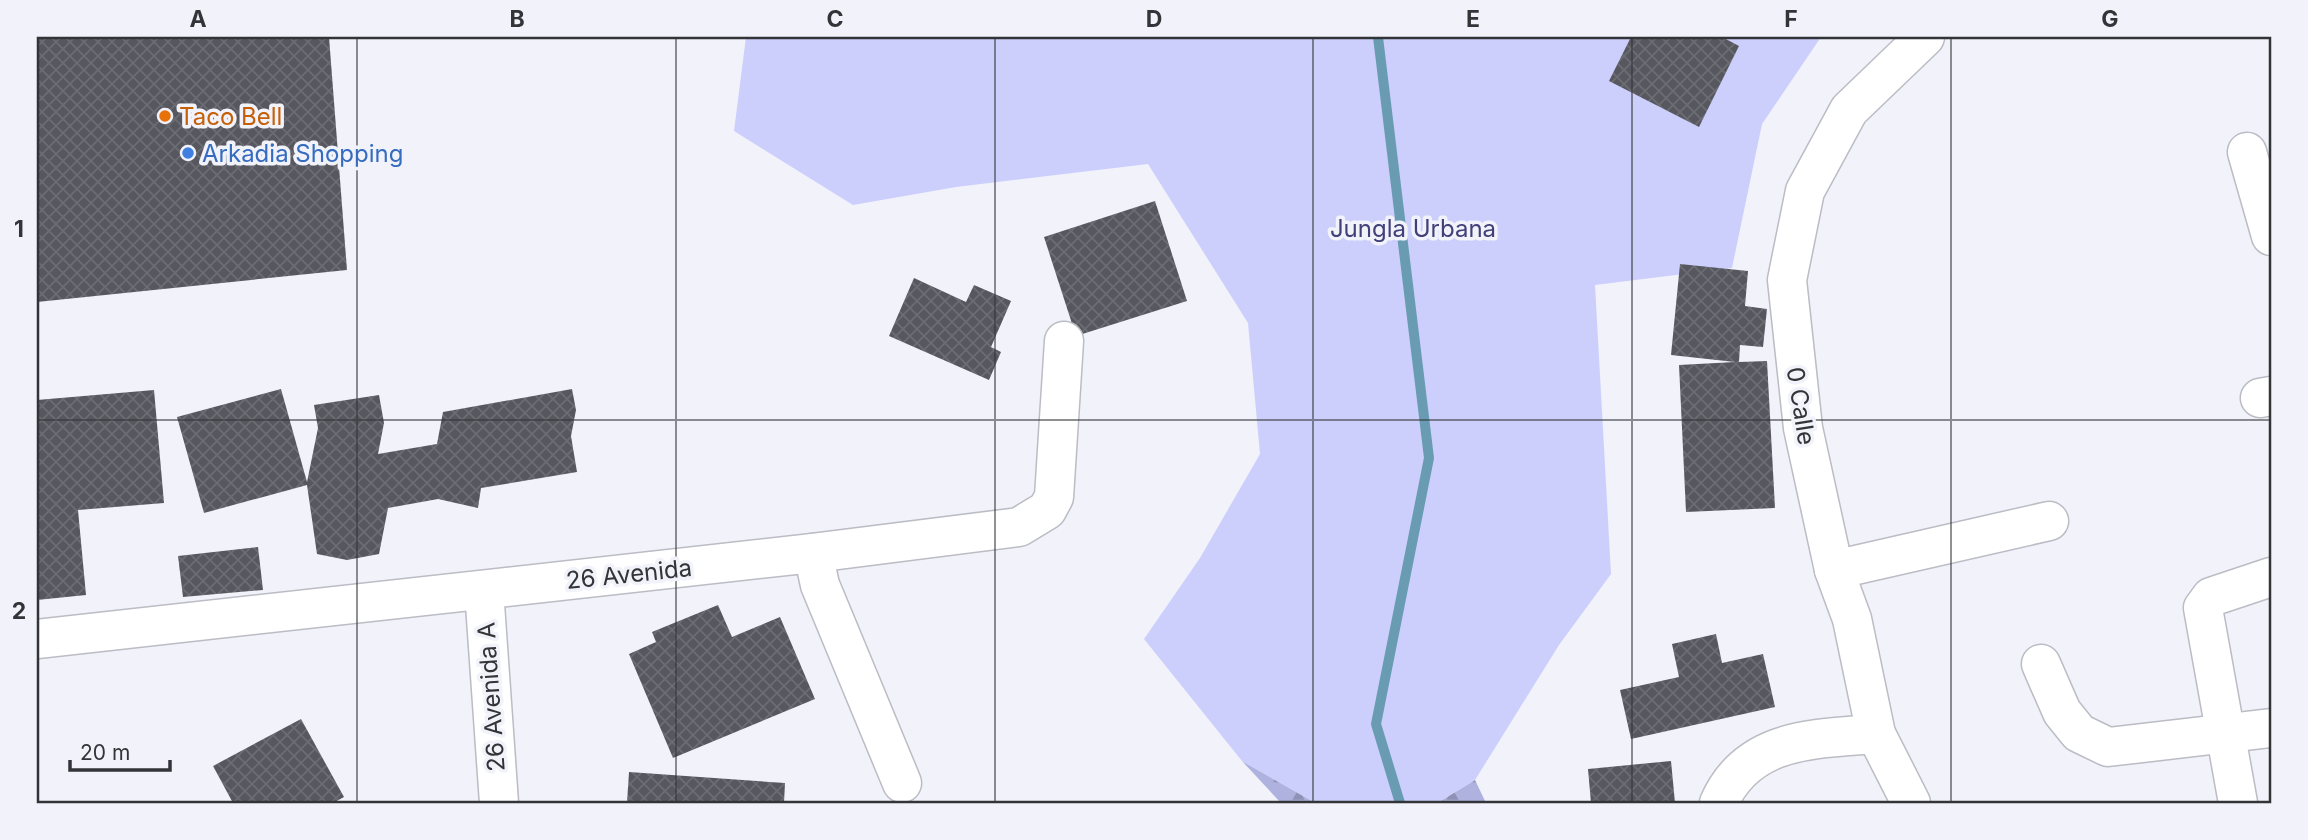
<svg xmlns="http://www.w3.org/2000/svg" width="2308" height="840" viewBox="0 0 2308 840" font-family="Inter,sans-serif">
	<defs>
		<pattern id="forest-firs" width="22" height="20" patternUnits="userSpaceOnUse" patternTransform="scale(1.75)"><rect width="22" height="20" fill="#afb2de"/><path d="M5 1l3.5 6h-7zM16 11l3.5 6h-7z" fill="#8f92b5"/></pattern>
		<pattern id="building-cross-hatch" width="8" height="8" patternUnits="userSpaceOnUse" patternTransform="scale(1.75)"><rect width="8" height="8" fill="#57585f"/><path d="M0 0l8 8M0 8l8-8" fill="none" stroke="#6c6d73"/></pattern>
	</defs>
	<rect width="100%" height="100%" fill="#f1f2fa"/>
	<g fill="url(#forest-firs)">
		<polygon points="1242,761 1316,803 1281,803"/>
		<polygon points="1475,780 1486,803 1437,803"/>
	</g>
	<polygon fill="#cccffc" points="746,37 1821,37 1762,124 1732,268 1595,285 1611,574 1559,645 1475,780 1437,803 1315,803 1242,761 1144,639 1200,558 1260,454 1248,323 1148,164 956,187 853,205 734,131"/>
	<g fill="none" stroke-linecap="round" stroke-linejoin="round">
		<polyline stroke="#699cb2" stroke-width="10" points="1378,37 1429,458 1376,724 1400,803"/>
	</g>
	<g fill="url(#building-cross-hatch)">
		<polygon points="37,37 329,37 347,270 37,302"/>
		<polygon points="1631,37 1722,37 1739,46 1699,127 1609,81"/>
		<polygon points="1155,201 1187,301 1076,336 1044,237"/>
		<polygon points="1680,264 1748,271 1745,306 1767,309 1763,347 1740,345 1739,362 1767,361 1775,508 1686,512 1679,365 1735,362 1671,355"/>
		<polygon points="914,278 966,302 974,285 1011,301 991,347 1001,352 989,380 889,336"/>
		<polygon points="281,389 307,482 318,428 314,405 379,395 384,423 378,454 437,444 443,412 572,389 576,410 571,436 577,472 481,488 478,508 438,499 388,508 379,554 347,560 317,554 307,485 204,513 177,417"/>
		<polygon points="154,390 164,503 78,510 86,595 37,600 37,400"/>
		<polygon points="258,547 263,590 183,597 178,556"/>
		<polygon points="718,605 732,637 780,617 815,699 673,758 629,654 656,642 652,632"/>
		<polygon points="1716,634 1722,663 1763,654 1775,707 1631,739 1620,690 1679,677 1672,644"/>
		<polygon points="301,719 344,797 333,803 233,803 213,766"/>
		<polygon points="1671,761 1675,803 1591,803 1588,769"/>
		<polygon points="629,772 785,783 784,803 627,803"/>
	</g>
	<g fill="none" stroke-linecap="round" stroke-linejoin="round">
		<g stroke="#bbbcc4" stroke-width="41">
			<g id="minor">
				<polyline points="2247,152 2271,236"/>
				<polyline points="2260,398 2271,396"/>
				<polyline points="813,553 820,585 902,783"/>
				<polyline points="1834,570 2049,521"/>
				<polyline points="484,590 499,803"/>
				<polyline points="37,639 813,553 1019,527 1047,510 1054,497 1064,341"/>
				<polyline points="2041,664 2062,712 2079,733 2108,747 2271,728"/>
				<path d="M1719 803C1748 737 1815 739 1876 734"/>
				<polyline points="1911,803 1876,734 1852,619 1834,570 1803,428 1787,280 1805,191 1849,110 1925,37"/>
				<polyline points="2238,803 2203,608 2211,597 2271,577"/>
			</g>
		</g>
		<use href="#minor" stroke="#fff" stroke-width="38"/>
	</g>
	<path fill="none" stroke="#333437" stroke-width="2" stroke-opacity="0.55" d="M357 37V803M676 37V803M995 37V803M1313 37V803M1632 37V803M1951 37V803M37 420H2271"/>
	<circle fill="#e8710a" stroke="#f1f2fa" stroke-width="2.5" cx="165" cy="116" r="7"/>
	<circle fill="#3f7fe0" stroke="#f1f2fa" stroke-width="2.5" cx="188" cy="153" r="7"/>
	<g text-anchor="middle" dominant-baseline="central" stroke-width="7" stroke-linejoin="round" paint-order="stroke">
		<g font-size="24" fill="#c56008" stroke="#f1f2fa" text-anchor="start">
			<text x="179" y="116">Taco Bell</text>
		</g>
		<g font-size="24" fill="#366cbe" stroke="#f1f2fa" text-anchor="start">
			<text x="202" y="153">Arkadia Shopping</text>
		</g>
		<g font-size="24" fill="#414079" stroke="#f1f2fa">
			<text x="1413" y="228">Jungla Urbana</text>
		</g>
		<g font-size="24" fill="#333437" stroke="#f1f2fa">
			<text transform="translate(1801 406) rotate(81)">0 Calle</text>
			<text transform="translate(629 574) rotate(-6)">26 Avenida</text>
			<text transform="translate(491 697) rotate(-94)">26 Avenida A</text>
		</g>
	</g>
	<rect width="2308" height="840" fill="none" stroke="#f1f2fa" stroke-width="77"/>
	<path d="M70 760v10h100v-10" fill="none" stroke="#333437" stroke-width="3.5"/>
	<text x="80" y="760" font-size="21" fill="#333437" stroke="#f1f2fa" stroke-width="5" paint-order="stroke">20 m</text>
	<rect x="38" y="38" width="2232" height="764" fill="none" stroke="#333437" stroke-width="2.5"/>
	<g font-size="23" text-anchor="middle" font-weight="bold" fill="#333437">
		<text x="198" y="27">A</text>
		<text x="517" y="27">B</text>
		<text x="835" y="27">C</text>
		<text x="1154" y="27">D</text>
		<text x="1473" y="27">E</text>
		<text x="1791" y="27">F</text>
		<text x="2110" y="27">G</text>
		<text x="19" y="237">1</text>
		<text x="19" y="619">2</text>
	</g>
</svg>
